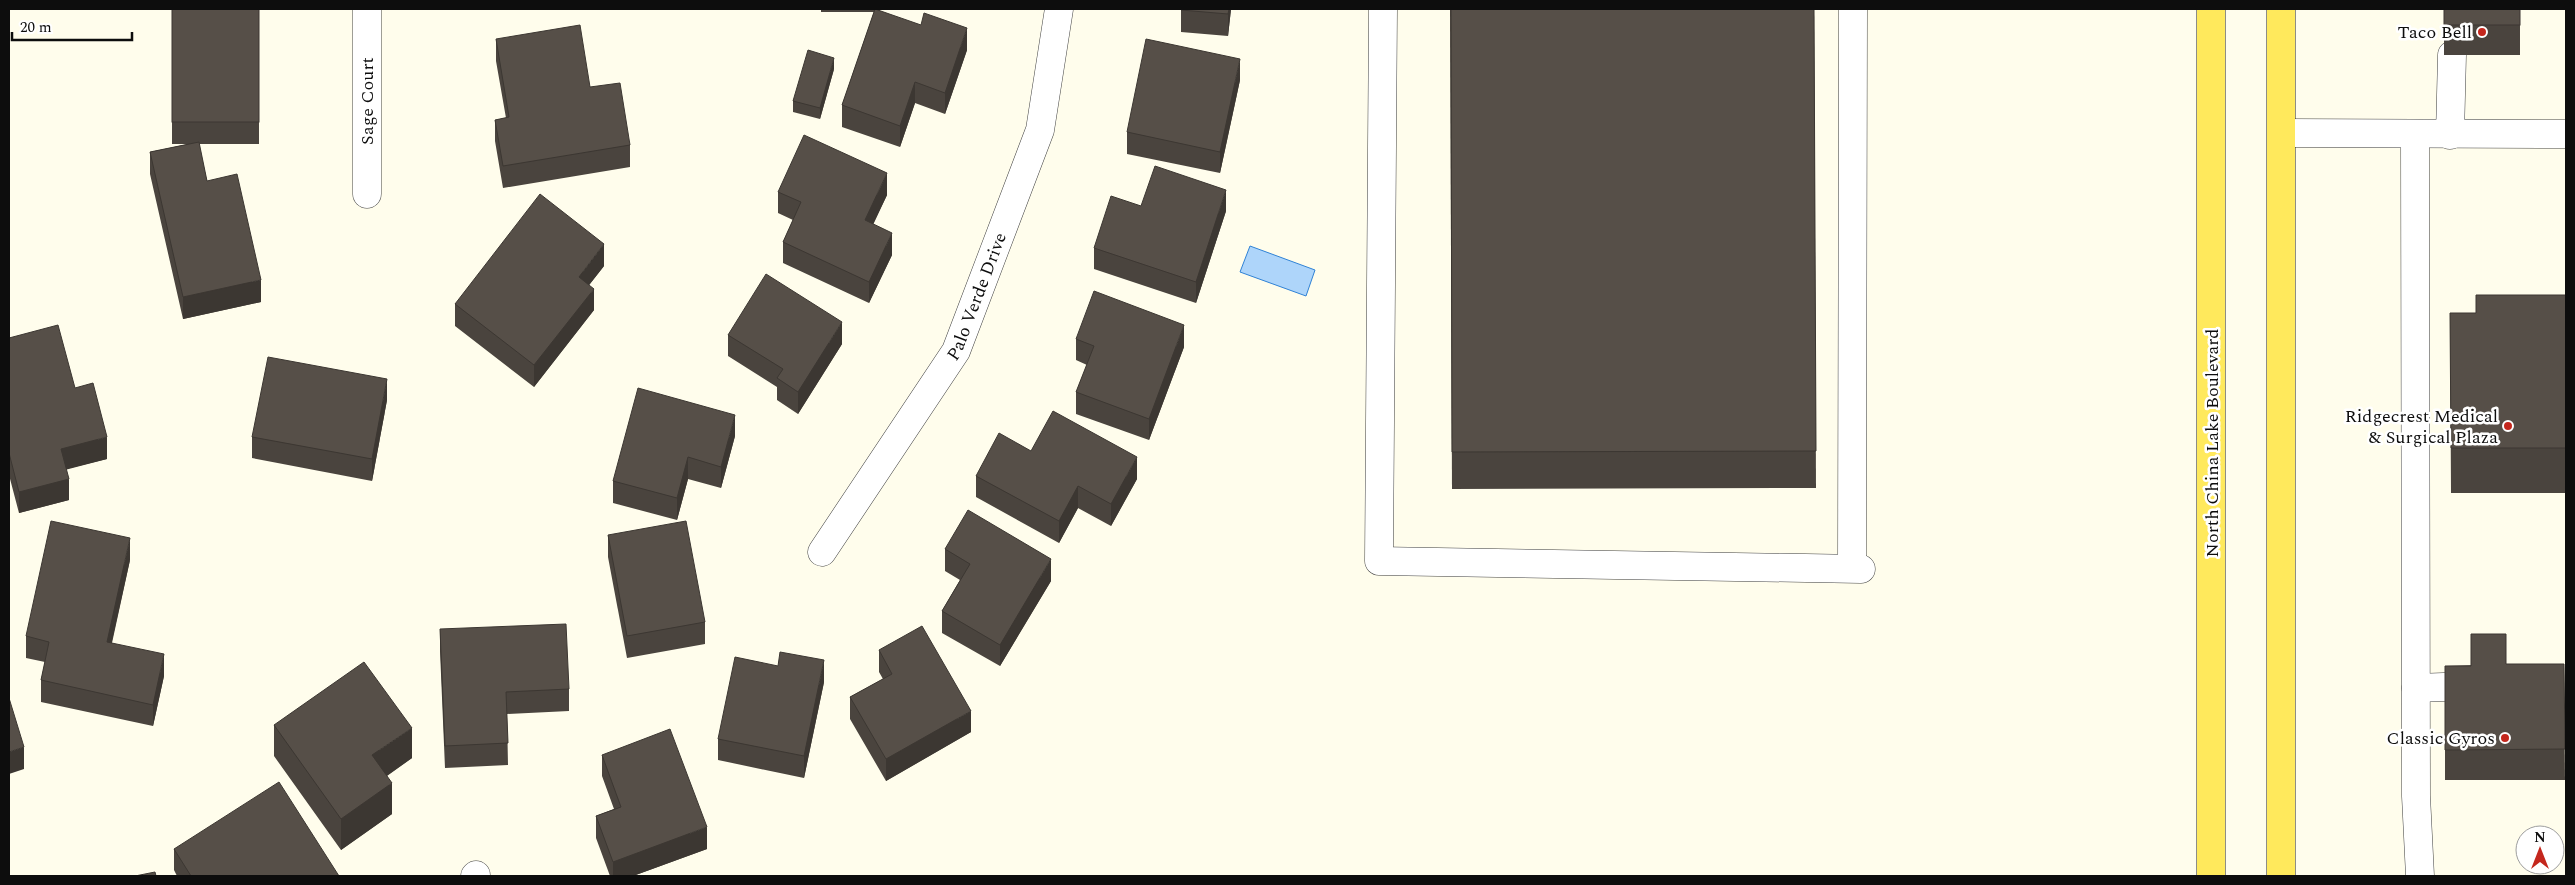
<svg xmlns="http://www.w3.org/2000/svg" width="2575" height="885" viewBox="0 0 2575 885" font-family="Spectral,serif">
	<rect width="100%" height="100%" fill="#fffdec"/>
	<polygon fill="#aed5fa" stroke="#3082d5" points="1250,246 1315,270 1306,296 1240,272"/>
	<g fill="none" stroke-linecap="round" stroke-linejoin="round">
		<g stroke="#404040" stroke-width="29">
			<g id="minor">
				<polyline points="367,9 367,194"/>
				<polyline points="1383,9 1379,561 1861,569"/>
				<polyline points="2282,133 2566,134"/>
				<polyline points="2415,135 2416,796 2420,876"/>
				<polyline points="2450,135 2452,55"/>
				<path id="s1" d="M822 552 956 351 1040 130 1059 9"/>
				<polyline points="1852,568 1853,9"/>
				<polyline points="2416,688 2471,686"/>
				<polyline points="475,876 476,875"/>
			</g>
		</g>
		<g stroke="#1e1e1e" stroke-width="29">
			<g id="major">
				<polyline points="2211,9 2211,876"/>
				<polyline points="2281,9 2281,876"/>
			</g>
		</g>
		<use href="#minor" stroke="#fff" stroke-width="28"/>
		<use href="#major" stroke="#ffe95c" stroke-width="28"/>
	</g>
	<g fill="#4a443e">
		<polygon points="172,9 259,9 259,144 199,144 207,181 261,302 183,319 150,174 150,152 188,144 172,144"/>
		<polygon points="821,9 880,9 880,11 967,50 945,114 915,103 900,147 842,127 842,105 874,12 821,12"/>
		<polygon points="1181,9 1231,9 1228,36 1181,32"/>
		<polygon points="1450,9 1814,9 1816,488 1452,489"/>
		<rect x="2444" y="9" width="76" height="46"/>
		<polygon points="496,39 590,87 630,145 630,167 503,188 495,141 495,120 506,118 496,61"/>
		<polygon points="834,69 820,119 793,112 793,101"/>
		<polygon points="1240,80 1220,173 1127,154 1127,132"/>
		<polygon points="778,192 887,195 873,224 892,255 869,303 783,263 783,242 793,220 778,213"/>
		<polygon points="1226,211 1196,303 1094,269 1094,248"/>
		<polygon points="604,266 589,285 594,310 534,387 455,326 455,304"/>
		<polygon points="2566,295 2566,493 2451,493 2450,313 2476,313"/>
		<polygon points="728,335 842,344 798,414 777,400 777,387 728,356"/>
		<polygon points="9,338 75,388 107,459 66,469 69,500 19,513 9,475"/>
		<polygon points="1076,339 1184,347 1149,440 1076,414 1076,392 1087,365 1076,360"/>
		<polygon points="387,400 372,481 252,458 252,437"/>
		<polygon points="735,436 721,488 688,479 677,520 613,503 613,481"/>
		<polygon points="1031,451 1137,479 1111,526 1078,508 1059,543 976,497 976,476"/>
		<polygon points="608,535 705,622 705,644 627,658 608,557"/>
		<polygon points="945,549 1051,581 1000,666 942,633 942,611 960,580 945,571"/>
		<polygon points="130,560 112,643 164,676 153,726 41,702 41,680 45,662 26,658 26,636"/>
		<polygon points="440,629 569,689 569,711 507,714 508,765 445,768 440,651"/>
		<polygon points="879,650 971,732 886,781 850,719 850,697 883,679 879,672"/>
		<polygon points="2506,664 2564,664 2565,780 2445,780 2445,666"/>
		<polygon points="824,682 804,778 718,760 718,739"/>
		<polygon points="274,725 412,758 387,776 392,814 341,850 274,756"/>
		<polygon points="602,755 707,849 633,876 610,876 596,838 596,816 614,809 602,776"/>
		<polygon points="174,849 339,876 177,876 174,870"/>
	</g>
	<g fill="#3c3732">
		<polygon points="1229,9 1231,9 1228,36 1228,14"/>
		<polygon points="967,28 967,50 945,114 945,93"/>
		<polygon points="834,58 834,69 820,119 820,108"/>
		<polygon points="1240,59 1240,80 1220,173 1220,152"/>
		<polygon points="915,82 915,103 900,147 900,126"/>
		<polygon points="887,173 887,195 865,242 865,220"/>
		<polygon points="1226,190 1226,211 1196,303 1196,282"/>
		<polygon points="892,233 892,255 869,303 869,282"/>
		<polygon points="604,244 604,266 579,298 579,277"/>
		<polygon points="261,280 261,302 183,319 183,297"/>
		<polygon points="594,289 594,310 534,387 534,365"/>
		<polygon points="842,322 842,344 798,414 798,392"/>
		<polygon points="1184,325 1184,347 1149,440 1149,419"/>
		<polygon points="387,379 387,400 372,481 372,459"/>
		<polygon points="735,415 735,436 721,488 721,467"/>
		<polygon points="107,437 107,459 61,471 61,449"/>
		<polygon points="688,457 688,479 677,520 677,498"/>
		<polygon points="1137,457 1137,479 1111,526 1111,504"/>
		<polygon points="69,479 69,500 19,513 19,492"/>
		<polygon points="1078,486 1078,508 1059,543 1059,521"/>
		<polygon points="130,538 130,560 107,663 107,642"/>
		<polygon points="1051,559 1051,581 1000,666 1000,645"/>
		<polygon points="164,654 164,676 153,726 153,705"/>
		<polygon points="824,660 824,682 804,778 804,756"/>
		<polygon points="971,711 971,732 886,781 886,759"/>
		<polygon points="412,728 412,758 372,786 372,755"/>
		<polygon points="24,747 24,769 9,774 9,752"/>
		<polygon points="392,783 392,814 341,850 341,819"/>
		<polygon points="707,827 707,849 633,876 613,876 613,862"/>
	</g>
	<g fill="#564f48" stroke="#3c3732">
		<rect x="172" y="9" width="87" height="113"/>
		<polygon points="875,9 921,25 924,13 967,28 945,93 915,82 900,126 842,105"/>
		<polygon points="1181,9 1229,9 1228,14 1181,10"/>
		<polygon points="1451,9 1814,9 1816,451 1452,452"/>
		<rect x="2444" y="9" width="76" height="16"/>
		<polygon points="580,25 590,87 620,83 630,145 503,166 495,120 509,117 496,39"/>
		<polygon points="1146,39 1240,59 1220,152 1127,132"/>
		<polygon points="808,50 834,58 820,108 793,101"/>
		<polygon points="804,135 887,173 865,220 892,233 869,282 783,242 801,202 778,192"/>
		<polygon points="199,142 207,181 237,174 261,280 183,297 150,152"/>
		<polygon points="1155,166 1226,190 1196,282 1094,248 1111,196 1141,206"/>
		<polygon points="540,194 604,244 579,277 594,289 534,365 455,304"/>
		<polygon points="766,274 842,322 798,392 777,378 783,369 728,335"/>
		<polygon points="1094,291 1184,325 1149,419 1076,392 1094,346 1076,339"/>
		<polygon points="2476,295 2566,295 2566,448 2451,448 2450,313 2476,313"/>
		<polygon points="58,325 75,388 93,383 107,437 61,449 69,479 19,492 9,453 9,338"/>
		<polygon points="268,357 387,379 372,459 252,437"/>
		<polygon points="638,388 735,415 721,467 688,457 677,498 613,481"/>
		<polygon points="1053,411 1137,457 1111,504 1078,486 1059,521 976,476 999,433 1031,451"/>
		<polygon points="968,510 1051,559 1000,645 942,611 970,564 945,549"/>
		<polygon points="51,521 130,538 107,642 164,654 153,705 41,680 49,642 26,636"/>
		<polygon points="686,521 705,622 627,636 608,535"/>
		<polygon points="566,624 569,689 506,692 508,743 445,746 440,629"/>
		<polygon points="922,626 971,711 886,759 850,697 892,674 879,650"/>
		<polygon points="2471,634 2506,634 2506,664 2564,664 2565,749 2445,750 2445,666 2471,666"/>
		<polygon points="780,652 824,660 804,756 718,739 735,657 778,666"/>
		<polygon points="364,662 412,728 372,755 392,783 341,819 274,725"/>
		<polygon points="9,698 24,747 9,752"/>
		<polygon points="670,729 707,827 613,862 596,816 621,807 602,755"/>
		<polygon points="279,782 339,876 191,876 174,849"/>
		<polygon points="155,872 156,876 135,876"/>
	</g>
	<g fill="#c4271d" stroke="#fff" stroke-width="2">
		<circle cx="2482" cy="32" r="5"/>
		<circle cx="2508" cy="426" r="5"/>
		<circle cx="2505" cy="738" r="5"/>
	</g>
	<g text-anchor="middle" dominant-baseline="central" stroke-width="5" stroke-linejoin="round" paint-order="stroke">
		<g font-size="18" fill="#0d0d0d" stroke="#fff" text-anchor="end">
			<text x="2472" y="32">Taco Bell</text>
			<text x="2498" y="416">Ridgecrest Medical<tspan x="2498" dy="21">&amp; Surgical Plaza</tspan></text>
			<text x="2495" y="738">Classic Gyros</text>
		</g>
		<g font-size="18" fill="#0d0d0d" stroke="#fff">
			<text transform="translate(367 101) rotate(-90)">Sage Court</text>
			<text stroke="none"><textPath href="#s1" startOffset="300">Palo Verde Drive</textPath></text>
			<text transform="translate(2212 443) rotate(-90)">North China Lake Boulevard</text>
		</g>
	</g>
	<rect width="2575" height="885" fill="none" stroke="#0d0d0d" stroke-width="20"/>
	<g transform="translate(2540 850)"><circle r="24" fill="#ffffff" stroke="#9e9e9e"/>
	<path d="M0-4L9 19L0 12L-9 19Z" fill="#c4271d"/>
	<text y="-8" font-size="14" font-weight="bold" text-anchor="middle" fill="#0d0d0d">N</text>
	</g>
	<path d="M12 32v8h120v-8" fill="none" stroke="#0d0d0d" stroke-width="2.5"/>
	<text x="20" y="32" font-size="15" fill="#0d0d0d" stroke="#ffffff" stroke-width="4" paint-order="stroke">20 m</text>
</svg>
